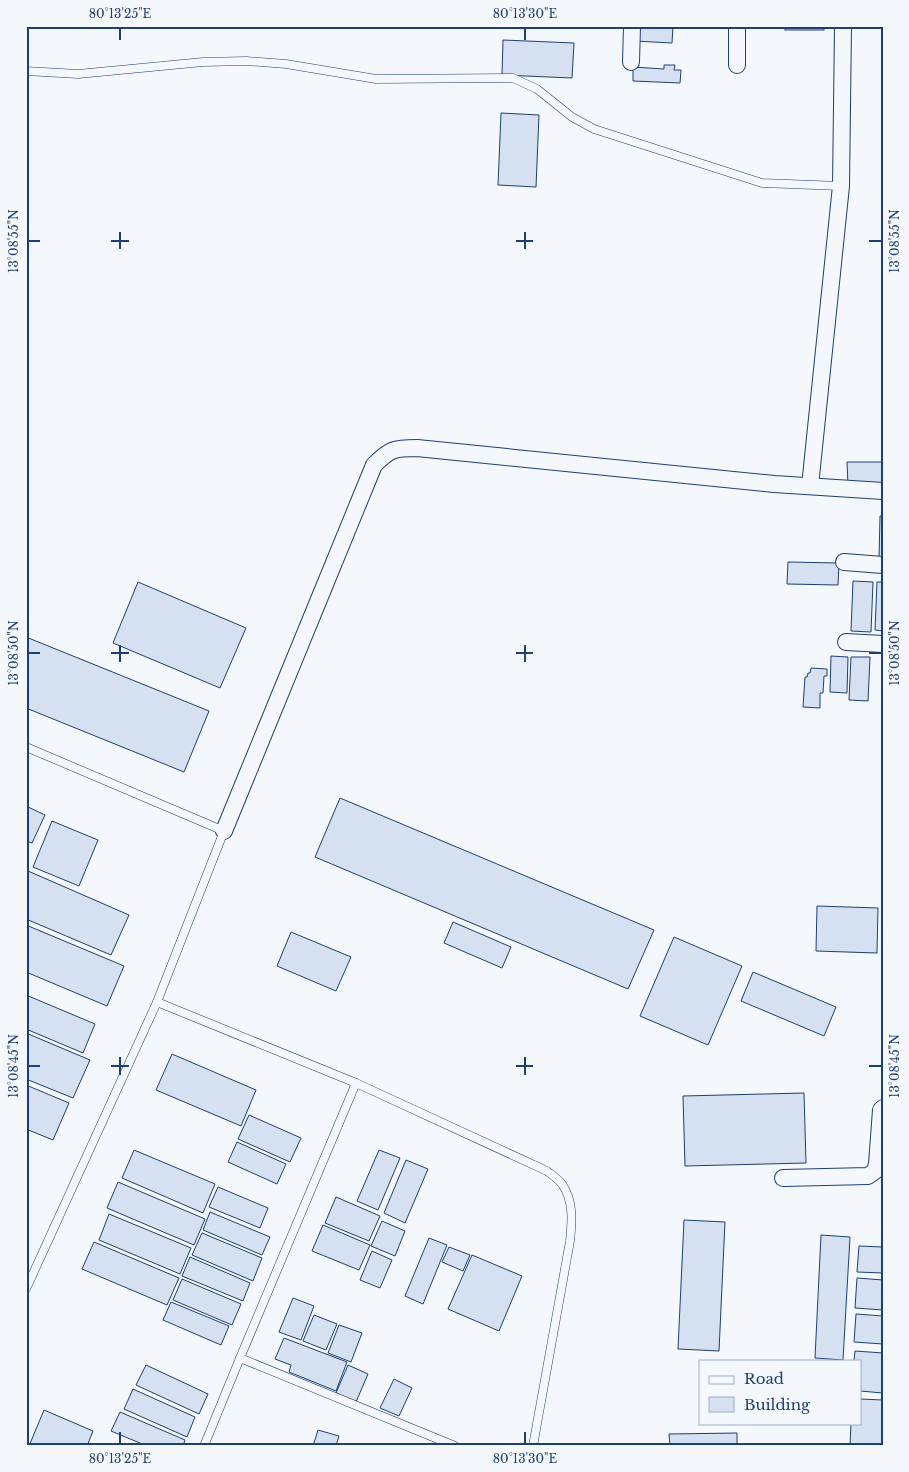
<svg xmlns="http://www.w3.org/2000/svg" width="909" height="1472" viewBox="0 0 909 1472" font-family="'Libre Baskerville',serif">
	<rect width="100%" height="100%" fill="#f4f7fb"/>
	<g fill="#d5e0f0" stroke="#1d3f73">
		<polygon points="635,26 673,26 672,43 634,41"/>
		<rect x="785" y="26" width="39" height="4"/>
		<polygon points="503,40 574,43 572,78 502,75"/>
		<polygon points="664,65 675,65 674,70 681,70 680,83 633,81 633,67 664,69"/>
		<polygon points="501,113 539,115 536,187 498,185"/>
		<polygon points="847,462 883,462 883,484 848,485"/>
		<polygon points="880,516 883,516 883,561 879,560"/>
		<polygon points="788,562 839,563 838,585 787,584"/>
		<polygon points="853,581 873,582 871,632 851,631"/>
		<polygon points="138,582 246,628 220,688 113,643"/>
		<polygon points="877,582 883,582 883,631 875,630"/>
		<polygon points="26,637 209,711 184,772 26,708"/>
		<polygon points="831,656 848,657 847,693 830,692"/>
		<polygon points="851,657 870,657 868,701 849,700"/>
		<polygon points="811,668 827,669 827,676 824,676 823,693 820,693 820,708 803,707 805,677 807,677 808,673 810,673"/>
		<polygon points="340,798 654,930 628,989 315,857"/>
		<polygon points="26,806 45,815 32,843 26,841"/>
		<polygon points="52,821 98,840 79,886 33,867"/>
		<polygon points="28,871 129,915 111,955 26,919 26,876"/>
		<polygon points="817,906 878,908 877,953 816,951"/>
		<polygon points="453,922 511,947 502,968 444,943"/>
		<polygon points="26,925 124,966 107,1006 26,972"/>
		<polygon points="291,932 351,957 336,991 277,966"/>
		<polygon points="674,937 742,966 708,1045 640,1016"/>
		<polygon points="753,972 836,1007 824,1036 741,1001"/>
		<polygon points="26,995 95,1024 83,1053 26,1029"/>
		<polygon points="26,1033 90,1060 73,1098 26,1079"/>
		<polygon points="172,1054 256,1090 241,1126 156,1090"/>
		<polygon points="26,1085 69,1103 53,1140 26,1129"/>
		<polygon points="804,1093 806,1163 685,1166 683,1096"/>
		<polygon points="249,1115 301,1138 290,1162 238,1139"/>
		<polygon points="237,1142 286,1164 277,1184 228,1162"/>
		<polygon points="134,1150 215,1184 203,1213 122,1178"/>
		<polygon points="379,1150 400,1158 378,1210 357,1201"/>
		<polygon points="406,1160 428,1169 405,1223 384,1213"/>
		<polygon points="118,1182 205,1219 194,1245 107,1208"/>
		<polygon points="218,1187 268,1208 260,1228 209,1207"/>
		<polygon points="336,1197 380,1216 369,1241 325,1223"/>
		<polygon points="210,1212 270,1237 262,1255 203,1230"/>
		<polygon points="109,1214 191,1248 180,1274 99,1240"/>
		<polygon points="684,1220 725,1222 719,1351 678,1349"/>
		<polygon points="382,1221 405,1231 395,1256 371,1246"/>
		<polygon points="323,1225 370,1245 359,1270 312,1251"/>
		<polygon points="202,1233 262,1258 253,1281 192,1255"/>
		<polygon points="821,1235 850,1237 843,1360 815,1358"/>
		<polygon points="429,1238 447,1245 423,1304 405,1296"/>
		<polygon points="94,1242 179,1278 167,1305 82,1269"/>
		<polygon points="859,1246 883,1247 883,1273 857,1272"/>
		<polygon points="449,1247 470,1255 463,1271 442,1262"/>
		<polygon points="372,1251 392,1260 380,1288 360,1280"/>
		<polygon points="472,1255 522,1276 499,1331 448,1309"/>
		<polygon points="190,1257 250,1283 243,1301 182,1276"/>
		<polygon points="857,1278 883,1280 883,1310 855,1308"/>
		<polygon points="182,1279 241,1304 232,1325 173,1300"/>
		<polygon points="293,1298 314,1306 301,1340 279,1332"/>
		<polygon points="171,1302 229,1326 221,1345 163,1320"/>
		<polygon points="856,1314 883,1316 883,1344 854,1342"/>
		<polygon points="314,1315 337,1324 326,1350 303,1341"/>
		<polygon points="339,1325 362,1333 351,1362 328,1353"/>
		<polygon points="284,1338 347,1362 336,1391 289,1372 291,1365 275,1359"/>
		<polygon points="855,1351 883,1353 883,1393 860,1391 860,1361 854,1361"/>
		<polygon points="146,1365 208,1394 199,1414 136,1385"/>
		<polygon points="348,1365 368,1374 356,1402 336,1393"/>
		<polygon points="394,1379 412,1388 399,1416 380,1408"/>
		<polygon points="133,1389 195,1417 187,1437 124,1409"/>
		<polygon points="860,1399 883,1400 883,1446 850,1446 851,1423 860,1423"/>
		<polygon points="44,1410 93,1431 87,1446 29,1446"/>
		<polygon points="120,1412 185,1440 183,1446 147,1446 111,1431"/>
		<polygon points="318,1430 339,1436 336,1446 313,1446"/>
		<polygon points="737,1433 737,1446 670,1446 669,1434"/>
	</g>
	<g fill="none" stroke-linecap="round" stroke-linejoin="round">
		<g stroke="#1d3f73" stroke-width="9">
			<g id="lane">
				<polyline points="26,71 78,74 203,62 246,61 286,64 376,79 513,78 537,89 572,117 594,129 762,183 841,186"/>
				<polyline points="26,747 224,831 157,1002 26,1289"/>
				<path d="M157 1002 356 1083 547 1171C552 1175 558 1179 562 1184 574 1201 572 1222 570 1241L533 1446"/>
				<polyline points="240,1358 455,1446"/>
				<polyline points="204,1446 240,1358 356,1083"/>
			</g>
		</g>
		<g stroke="#1d3f73" stroke-width="18">
			<g id="street">
				<polyline points="737,26 737,65"/>
				<polyline points="631,62 632,26"/>
				<polyline points="810,486 841,186 843,26"/>
				<polyline points="844,562 883,565"/>
				<polyline points="846,642 883,644"/>
				<path d="M224 831 374 465C390 449 394 448 417 448L774 484 883 491"/>
				<polyline points="783,1178 868,1176 875,1171 877,1164 881,1110 883,1108"/>
			</g>
		</g>
		<use href="#lane" stroke="#f4f7fb" stroke-width="8"/>
		<use href="#street" stroke="#f4f7fb" stroke-width="16"/>
	</g>
	<path fill="none" stroke="#1d3f73" stroke-width="2" d="M120 28V40M525 28V40M120 232V249M525 232V249M28 241H40M111 241H129M516 241H533M869 241H882M120 645V662M525 645V662M28 653H40M111 653H129M516 653H533M869 653H882M120 1057V1075M525 1057V1075M28 1066H40M111 1066H129M516 1066H533M869 1066H882M120 1432V1444M525 1432V1444"/>
	<rect width="909" height="1472" fill="none" stroke="#f4f7fb" stroke-width="55"/>
	<rect x="699" y="1360" width="162" height="65" fill="#f4f7fb" stroke="#9eadc5"/>
	<rect x="709" y="1376" width="25" height="8" fill="#f4f7fb" stroke="#9eadc5"/>
	<text x="744" y="1384" font-size="15" fill="#1d3f73">Road</text>
	<rect x="709" y="1397" width="25" height="15" fill="#d5e0f0" stroke="#9eadc5"/>
	<text x="744" y="1410" font-size="15" fill="#1d3f73">Building</text>
	<rect x="28" y="28" width="854" height="1416" fill="none" stroke="#1d3f73" stroke-width="2"/>
	<g font-size="12" text-anchor="middle" fill="#1d3f73">
		<text x="120" y="18">80°13'25"E</text>
		<text x="525" y="18">80°13'30"E</text>
		<text transform="translate(14 241) rotate(-90)" y="4">13°08'55"N</text>
		<text transform="translate(895 241) rotate(-90)" y="4">13°08'55"N</text>
		<text transform="translate(14 653) rotate(-90)" y="4">13°08'50"N</text>
		<text transform="translate(895 653) rotate(-90)" y="4">13°08'50"N</text>
		<text transform="translate(14 1066) rotate(-90)" y="4">13°08'45"N</text>
		<text transform="translate(895 1066) rotate(-90)" y="4">13°08'45"N</text>
		<text x="120" y="1463">80°13'25"E</text>
		<text x="525" y="1463">80°13'30"E</text>
	</g>
</svg>
